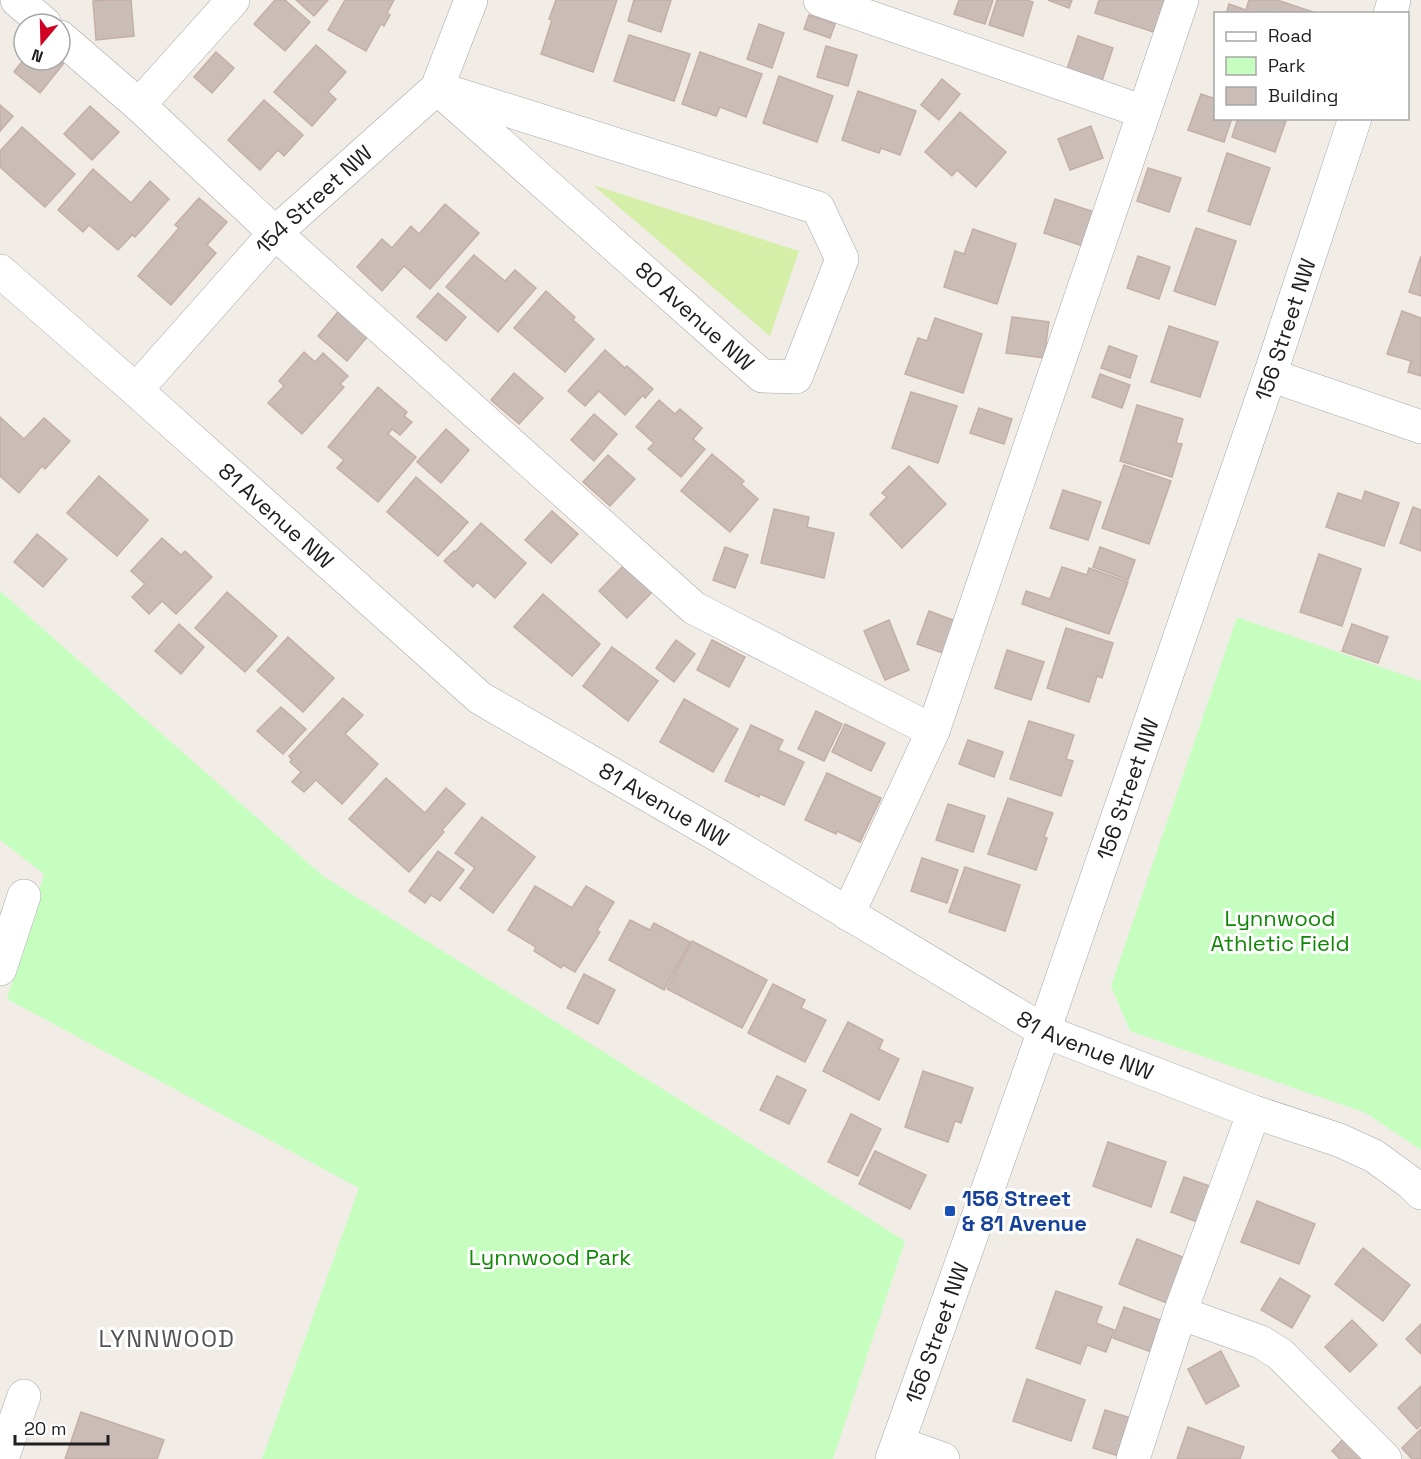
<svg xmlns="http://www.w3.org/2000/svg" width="1421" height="1459" viewBox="0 0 1421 1459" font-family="'Space Grotesk',sans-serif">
	<rect width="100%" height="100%" fill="#f1ece6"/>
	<polygon fill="#d6efa8" points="593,185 799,251 770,336"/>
	<g fill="#c6fec0">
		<polygon points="0,591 323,876 905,1241 833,1459 262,1459 359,1188 7,999 44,874 0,840"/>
		<polygon points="1237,617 1421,681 1421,1150 1366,1113 1130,1031 1111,986"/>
	</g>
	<g fill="#cabdb8" stroke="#c4afa7" stroke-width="1.5">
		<polygon points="109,0 131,0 134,36 96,40 93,1"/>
		<polygon points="275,0 285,0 310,22 285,51 254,24"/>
		<polygon points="296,0 328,0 314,16"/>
		<polygon points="345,0 394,0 387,13 390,15 384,26 381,24 366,51 328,30"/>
		<polygon points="556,0 617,0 593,72 541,54 552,20 549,19"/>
		<polygon points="634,0 671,0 661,32 628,21"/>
		<polygon points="959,0 993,0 985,24 954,14"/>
		<polygon points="997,0 1026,0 1033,2 1023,36 989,25"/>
		<polygon points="1048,0 1072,0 1069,8"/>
		<polygon points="1099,0 1171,0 1160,34 1095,13"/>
		<polygon points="1249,0 1277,0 1316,13 1226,14 1229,4 1246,10"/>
		<polygon points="809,15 835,24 830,38 804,29"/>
		<polygon points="759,24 784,33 772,68 747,59"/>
		<polygon points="629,35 690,54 674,101 614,81"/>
		<polygon points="1078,36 1113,48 1102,81 1067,69"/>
		<polygon points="316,45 346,72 328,92 336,99 312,126 274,92"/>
		<polygon points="826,46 857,55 848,86 817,77"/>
		<polygon points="216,52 234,68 212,93 194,77"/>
		<polygon points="700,52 762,74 746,117 720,107 716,116 682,104"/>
		<polygon points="24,59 60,60 64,63 40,93 14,72"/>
		<polygon points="779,76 833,96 817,142 763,123"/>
		<polygon points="942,79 960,94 939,120 921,105"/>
		<polygon points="858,91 916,111 900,155 881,148 879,153 842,140"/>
		<polygon points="1201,94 1216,99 1216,118 1232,118 1224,142 1188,130"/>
		<polygon points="264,100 303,135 284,156 278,150 260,170 228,140"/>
		<polygon points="0,105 13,116 0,131"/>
		<polygon points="90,106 119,132 92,160 64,134"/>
		<polygon points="960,112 1006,152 976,187 957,170 952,176 925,152"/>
		<polygon points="1238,118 1287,118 1275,152 1232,137"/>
		<polygon points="1091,126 1103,158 1070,170 1058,139"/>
		<polygon points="22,127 75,174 45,207 0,167 0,151"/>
		<polygon points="1227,153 1270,168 1250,225 1208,211"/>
		<polygon points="1148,168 1181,178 1169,212 1137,201"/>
		<polygon points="93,169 131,203 150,181 169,199 135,237 132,235 118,250 89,225 83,232 58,210"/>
		<polygon points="199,198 227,222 207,245 216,253 171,305 138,276 179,228 175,225"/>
		<polygon points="1055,199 1094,212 1083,246 1044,233"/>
		<polygon points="445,204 479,233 430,289 404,266 382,291 357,267 382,239 392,248 411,226 419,234"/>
		<polygon points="1196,228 1236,241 1215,305 1174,291"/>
		<polygon points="973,229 1016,244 997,304 944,287 955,251 964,254"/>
		<polygon points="474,255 505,281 515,270 536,288 498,332 446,287"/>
		<polygon points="1138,256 1170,267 1159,299 1127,288"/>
		<polygon points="1421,256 1421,296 1409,292"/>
		<polygon points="546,291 575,317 573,320 594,339 565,372 514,328"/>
		<polygon points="438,293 466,317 446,341 417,317"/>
		<polygon points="343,306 372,331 347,361 318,336"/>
		<polygon points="1402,311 1421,318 1421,376 1408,372 1411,361 1387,354"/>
		<polygon points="1012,317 1049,322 1044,358 1006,353"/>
		<polygon points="935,318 982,334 963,393 905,374 918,338 927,341"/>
		<polygon points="1169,326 1218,342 1200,397 1151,382"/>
		<polygon points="1109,346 1137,356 1130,378 1101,368"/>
		<polygon points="605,350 625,368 627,366 653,389 645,398 643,395 625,415 599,391 585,406 568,391"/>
		<polygon points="304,352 315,362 323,353 348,376 340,384 344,387 302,434 268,403 284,386 279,381"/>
		<polygon points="514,373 543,398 519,424 491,400"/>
		<polygon points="1100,374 1130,385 1122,408 1092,397"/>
		<polygon points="378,387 407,412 404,416 412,422 400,435 392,429 388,434 416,457 378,502 337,468 344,460 328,447"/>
		<polygon points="911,392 957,406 938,463 892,448"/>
		<polygon points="659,400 675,414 680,409 702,428 693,439 705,449 681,477 648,449 654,443 636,427"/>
		<polygon points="1137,405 1183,419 1176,443 1182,444 1172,477 1120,461"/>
		<polygon points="979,408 1012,419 1004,444 970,433"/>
		<polygon points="594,414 617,434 594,461 571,440"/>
		<polygon points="0,417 24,439 44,418 70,441 45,469 42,466 19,493 0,476"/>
		<polygon points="446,429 469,450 441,483 417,462"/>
		<polygon points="712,454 744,481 741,484 758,499 730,532 681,491"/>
		<polygon points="608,455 635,479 610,506 583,482"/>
		<polygon points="1124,465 1171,481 1149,544 1102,528"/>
		<polygon points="909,466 946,504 902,548 870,514 887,497 882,493"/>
		<polygon points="99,476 148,520 117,556 67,513"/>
		<polygon points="416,477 468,522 438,556 387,512"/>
		<polygon points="1063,490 1101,502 1088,540 1050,528"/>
		<polygon points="1365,491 1399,503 1384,546 1326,527 1338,493 1362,501"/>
		<polygon points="1413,507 1421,510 1421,551 1400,543"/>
		<polygon points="774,509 809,517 807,527 834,533 824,578 761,563"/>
		<polygon points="552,511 578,534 551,563 525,540"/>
		<polygon points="481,523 526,563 495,598 477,582 473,587 444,561 454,551 455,552"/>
		<polygon points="37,534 67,559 43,587 14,562"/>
		<polygon points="162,538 181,555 185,551 212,577 176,614 162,601 149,614 132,597 145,584 131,571"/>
		<polygon points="725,547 748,555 735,588 713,580"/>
		<polygon points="1100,547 1135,560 1128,580 1093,567"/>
		<polygon points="1319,554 1361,569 1342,626 1300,612"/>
		<polygon points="626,563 654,590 627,618 599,591"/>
		<polygon points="1062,567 1087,575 1089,568 1128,582 1109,634 1022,604 1026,591 1050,599"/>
		<polygon points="227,592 277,636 245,672 195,628"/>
		<polygon points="543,594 600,644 572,676 514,627"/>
		<polygon points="929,611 958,622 946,654 917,644"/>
		<polygon points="889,620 909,670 885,680 864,631"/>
		<polygon points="179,624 204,647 181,674 155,651"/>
		<polygon points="1352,624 1388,637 1378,663 1342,651"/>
		<polygon points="1066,628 1113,643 1102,678 1097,676 1089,702 1047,688"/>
		<polygon points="288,637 334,678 303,712 257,671"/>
		<polygon points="676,640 695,654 674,682 656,668"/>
		<polygon points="712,640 745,657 729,687 697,670"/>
		<polygon points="612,647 658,681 628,721 583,686"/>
		<polygon points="1007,650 1044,662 1031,700 995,688"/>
		<polygon points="343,698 363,715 345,734 378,764 342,804 316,780 304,792 292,782 301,772 290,762 292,760 289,756"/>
		<polygon points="684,699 738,729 713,772 660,742"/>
		<polygon points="281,707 306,729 283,754 257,731"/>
		<polygon points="816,711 842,724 824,761 798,749"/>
		<polygon points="1029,721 1074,735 1066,759 1073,761 1061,796 1010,779"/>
		<polygon points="845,724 885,743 871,771 832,752"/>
		<polygon points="751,725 783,740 778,750 804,762 784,805 760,794 759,797 725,781"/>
		<polygon points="968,740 1003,752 994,777 959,764"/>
		<polygon points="827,773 881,798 860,842 837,831 836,834 805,820"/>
		<polygon points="386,778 425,813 446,788 465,804 442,830 444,832 409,872 349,819"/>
		<polygon points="1008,798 1053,813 1044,837 1047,838 1036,870 988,854"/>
		<polygon points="948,804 985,816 973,852 936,840"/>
		<polygon points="482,817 535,857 493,913 460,888 475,868 455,853"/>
		<polygon points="438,851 464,870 440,901 431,895 425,903 409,891"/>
		<polygon points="922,858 958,870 947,903 911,891"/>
		<polygon points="965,867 1020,885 1005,931 949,912"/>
		<polygon points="535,886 572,908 586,886 614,902 597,930 600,932 575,972 563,965 561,968 534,951 536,947 508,930"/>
		<polygon points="630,920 650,930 654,923 690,942 664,990 609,960"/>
		<polygon points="692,941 767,980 742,1028 667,989"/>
		<polygon points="584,974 615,990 598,1024 567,1008"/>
		<polygon points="773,984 805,1000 801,1008 826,1020 805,1062 748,1033"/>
		<polygon points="848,1022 883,1040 879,1049 899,1059 879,1100 823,1071"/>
		<polygon points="923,1071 973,1088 961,1123 955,1121 948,1142 905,1127"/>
		<polygon points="777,1076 806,1090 789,1124 760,1110"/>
		<polygon points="851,1114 881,1129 858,1176 828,1162"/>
		<polygon points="1108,1142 1166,1162 1151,1207 1093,1186"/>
		<polygon points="875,1151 926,1175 910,1209 859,1184"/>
		<polygon points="1184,1177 1215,1188 1202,1224 1171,1212"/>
		<polygon points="1257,1201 1315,1224 1299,1264 1241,1242"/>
		<polygon points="1137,1239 1185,1258 1167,1303 1119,1284"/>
		<polygon points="1363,1248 1410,1285 1383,1321 1335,1284"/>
		<polygon points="1280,1278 1310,1296 1292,1328 1261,1310"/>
		<polygon points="1056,1291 1102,1307 1096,1323 1114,1330 1106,1352 1087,1345 1080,1364 1036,1348"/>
		<polygon points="1124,1307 1168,1323 1157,1354 1113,1338"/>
		<polygon points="1352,1320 1377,1345 1350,1372 1325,1347"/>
		<polygon points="1421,1324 1421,1354 1406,1339"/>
		<polygon points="1221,1351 1239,1386 1206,1404 1188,1369"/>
		<polygon points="1027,1379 1085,1400 1071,1441 1013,1421"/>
		<polygon points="1421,1386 1421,1425 1417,1429 1398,1408"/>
		<polygon points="1105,1410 1134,1419 1122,1457 1093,1448"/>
		<polygon points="81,1412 164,1440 157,1459 65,1459"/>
		<polygon points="1188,1427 1244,1447 1240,1459 1177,1459"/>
		<polygon points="1421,1429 1421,1459 1412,1459 1402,1448"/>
		<polygon points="1346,1436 1369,1459 1340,1459 1332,1451"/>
	</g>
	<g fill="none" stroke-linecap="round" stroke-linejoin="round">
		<g stroke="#a7a7a7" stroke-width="34">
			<g id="minor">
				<polyline points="17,0 45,24"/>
				<polyline points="820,0 1144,112 1182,0"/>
				<polyline points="1390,14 1394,0"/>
				<polyline points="60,37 139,105 275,233 694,608 933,731"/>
				<polygon points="437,88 818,208 842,259 796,377 762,376"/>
				<polyline points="139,105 233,0"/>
				<path id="s1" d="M0 271 136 390 480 698 719 836 1044 1031 1254 1112 1339 1140 1374 1156 1411 1183 1421 1193"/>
				<polyline points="1270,375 1421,427"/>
				<path id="s2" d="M136 390 275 233 437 88 471 0"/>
				<polyline points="848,914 933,731 1144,112"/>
				<polyline points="0,969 24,896"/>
				<polyline points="1180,1313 1261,1342 1280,1354 1385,1459"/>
				<polyline points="898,1443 943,1459"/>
				<polyline points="2,1459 24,1396"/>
				<path id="s3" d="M892 1459 1044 1031 1270 375 1355 118"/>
				<polyline points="1133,1459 1180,1313 1254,1112"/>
			</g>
		</g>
		<use href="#minor" stroke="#fff" stroke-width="33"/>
	</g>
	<rect fill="#1a4fb4" stroke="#fff" stroke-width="2" x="944" y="1205" width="12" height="12" rx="3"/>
	<g text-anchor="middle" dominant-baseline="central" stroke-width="6" stroke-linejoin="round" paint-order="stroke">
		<g font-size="22" fill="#202020" stroke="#fff">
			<text stroke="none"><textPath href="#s2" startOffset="261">154 Street NW</textPath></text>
			<text transform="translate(695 316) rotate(42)">80 Avenue NW</text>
			<text stroke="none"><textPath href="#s3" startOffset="1196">156 Street NW</textPath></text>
			<text stroke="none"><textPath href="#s1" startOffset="369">81 Avenue NW</textPath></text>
			<text stroke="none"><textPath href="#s3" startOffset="710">156 Street NW</textPath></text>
			<text stroke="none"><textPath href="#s1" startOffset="855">81 Avenue NW</textPath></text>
			<text stroke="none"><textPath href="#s1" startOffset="1341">81 Avenue NW</textPath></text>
			<text stroke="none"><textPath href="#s3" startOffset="134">156 Street NW</textPath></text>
		</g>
		<g font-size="22" fill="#0e8903" stroke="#fff">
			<text x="1280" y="918">Lynnwood<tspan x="1280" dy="25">Athletic Field</tspan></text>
			<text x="550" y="1257">Lynnwood Park</text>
		</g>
		<g font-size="22" font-weight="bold" fill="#164399" stroke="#fff" text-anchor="start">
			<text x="962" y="1198">156 Street<tspan x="962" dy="25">&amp; 81 Avenue</tspan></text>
		</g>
		<g font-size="24" letter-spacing="1.5" fill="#535353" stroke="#fff">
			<text x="167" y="1338">LYNNWOOD</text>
		</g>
	</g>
	<rect x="1214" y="12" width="195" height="108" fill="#ffffff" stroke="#a6a6a6" stroke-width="1.5"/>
	<rect x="1226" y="32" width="30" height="9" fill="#ffffff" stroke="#a6a6a6" stroke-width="1.5"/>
	<text x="1268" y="42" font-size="18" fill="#202020">Road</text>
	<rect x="1226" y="57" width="30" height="18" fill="#c6fec0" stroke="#a6a6a6" stroke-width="1.5"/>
	<text x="1268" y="72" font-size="18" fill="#202020">Park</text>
	<rect x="1226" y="87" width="30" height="18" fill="#cabdb8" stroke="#a6a6a6" stroke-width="1.5"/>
	<text x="1268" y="102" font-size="18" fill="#202020">Building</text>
	<g transform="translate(42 42) rotate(199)"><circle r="28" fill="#ffffff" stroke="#a6a6a6" stroke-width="1.5"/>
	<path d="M0-4.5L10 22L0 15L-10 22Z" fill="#d00022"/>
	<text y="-9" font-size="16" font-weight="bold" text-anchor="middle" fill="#202020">N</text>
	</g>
	<path d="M15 1435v9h93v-9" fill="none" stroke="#202020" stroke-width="3"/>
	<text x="24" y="1435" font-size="18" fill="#202020" stroke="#ffffff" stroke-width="4.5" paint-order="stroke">20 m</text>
</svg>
